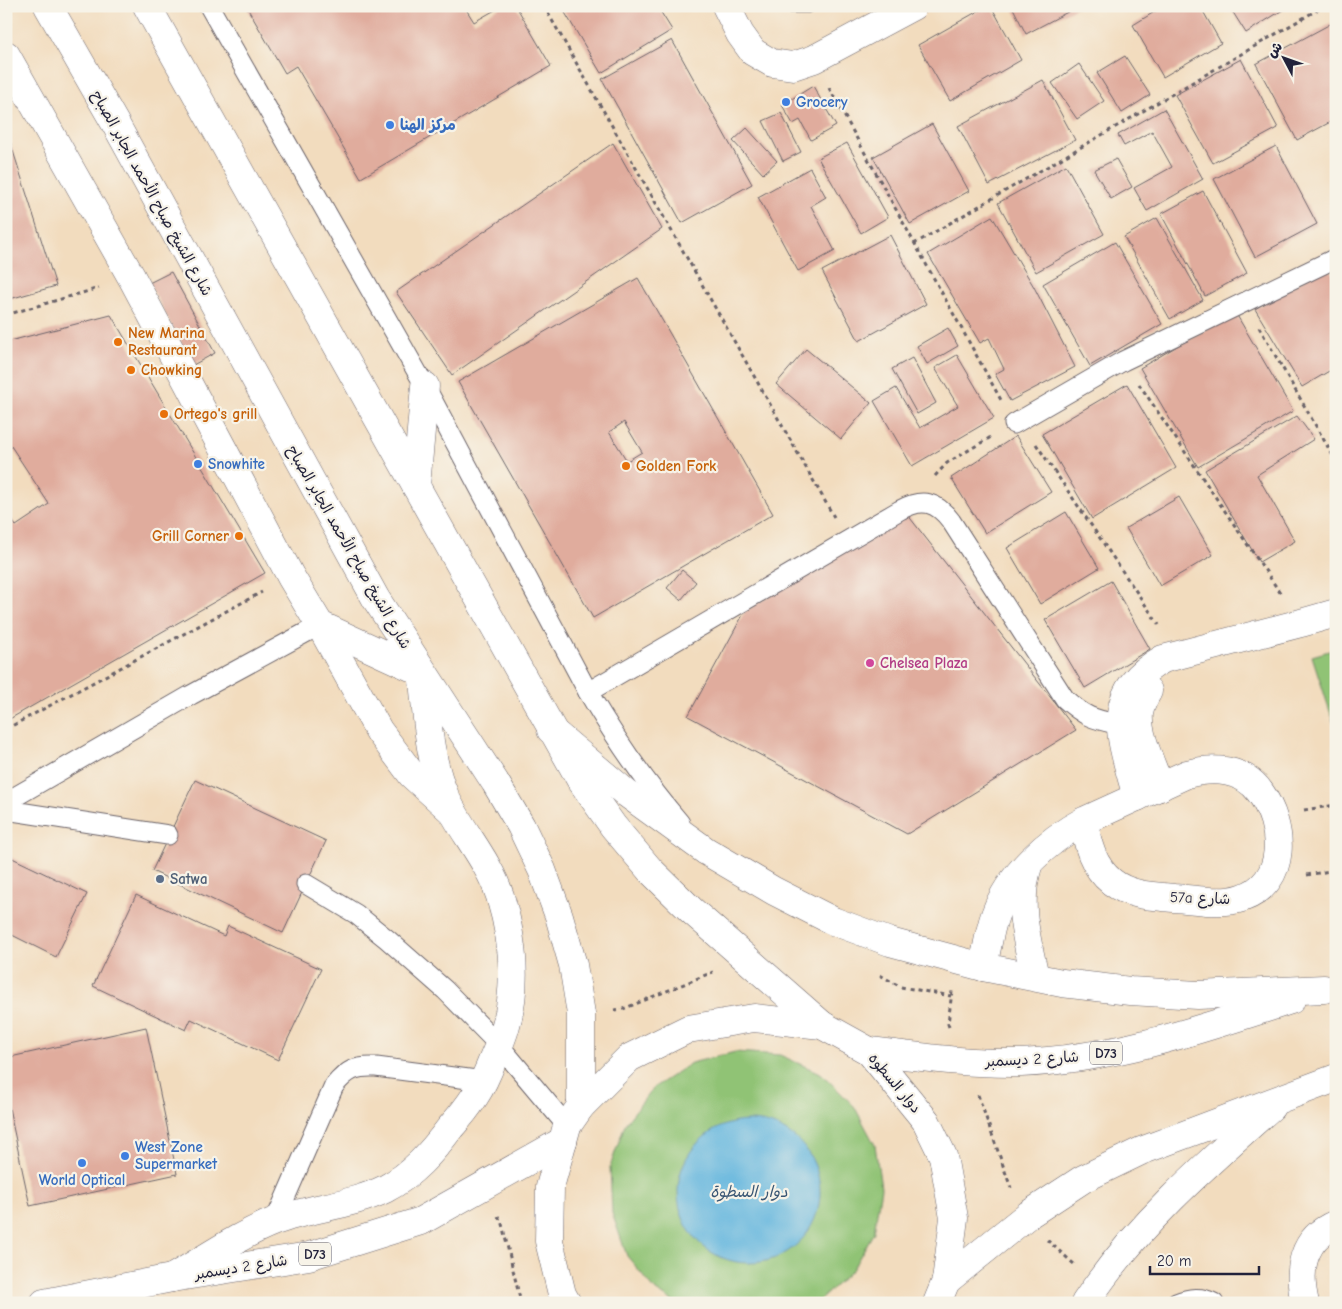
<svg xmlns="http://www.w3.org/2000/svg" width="1342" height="1309" viewBox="0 0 1342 1309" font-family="'Comic Neue','Playpen Sans Arabic',sans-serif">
	<rect width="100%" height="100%" fill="#f7f3e8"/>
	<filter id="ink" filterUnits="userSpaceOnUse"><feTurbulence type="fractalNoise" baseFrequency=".02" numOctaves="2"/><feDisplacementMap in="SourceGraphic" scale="10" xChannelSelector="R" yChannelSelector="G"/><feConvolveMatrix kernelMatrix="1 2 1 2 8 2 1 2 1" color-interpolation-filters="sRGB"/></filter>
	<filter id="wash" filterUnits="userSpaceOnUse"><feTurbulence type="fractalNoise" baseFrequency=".0096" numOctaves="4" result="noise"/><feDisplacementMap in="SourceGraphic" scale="20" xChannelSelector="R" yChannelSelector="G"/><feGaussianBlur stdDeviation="1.12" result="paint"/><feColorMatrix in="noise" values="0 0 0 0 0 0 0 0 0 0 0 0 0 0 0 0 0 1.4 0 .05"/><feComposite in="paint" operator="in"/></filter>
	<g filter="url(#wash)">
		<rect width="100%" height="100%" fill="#f2dcbe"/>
		<g fill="#90c374" stroke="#597258">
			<polygon points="1336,649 1336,730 1312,656"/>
			<polygon points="735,1052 780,1055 822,1074 854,1106 875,1145 881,1188 874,1232 852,1270 820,1300 815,1303 675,1303 656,1291 627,1256 612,1213 610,1167 625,1124 653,1088 691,1063"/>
		</g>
		<circle fill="#63b6de" stroke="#426c8c" cx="749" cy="1192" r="71"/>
		<g id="blocks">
			<g fill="#e0ac9d" fill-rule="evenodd">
				<polygon points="246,6 464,6 474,22 502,6 516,6 551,66 361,178 296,66 285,73"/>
				<polygon points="561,6 657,6 672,30 601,73"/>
				<polygon points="779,6 822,6 809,13 790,13"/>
				<polygon points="987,6 991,6 1021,60 950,101 918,45"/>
				<polygon points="1012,6 1079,6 1026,34"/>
				<polygon points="1164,6 1200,6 1221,43 1163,77 1133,25"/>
				<polygon points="1229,6 1289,6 1246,33"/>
				<polygon points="1336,21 1336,119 1297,140 1256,64"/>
				<polygon points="672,40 752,184 682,223 602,79"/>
				<polygon points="1125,56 1150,95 1122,113 1097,73"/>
				<polygon points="1241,59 1278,128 1213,163 1175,95"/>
				<polygon points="1079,64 1104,101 1077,119 1052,83"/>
				<polygon points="1043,80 1075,140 989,185 958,126"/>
				<polygon points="813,86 836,126 811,140 800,120 793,124 782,105"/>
				<polygon points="1164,109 1203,179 1147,211 1134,188 1172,167 1152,131 1124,146 1118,135"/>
				<polygon points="781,113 801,152 783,161 763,121"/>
				<polygon points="932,124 969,191 910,224 873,157"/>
				<polygon points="747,128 777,161 763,174 733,141"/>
				<polygon points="6,129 56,286 6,300"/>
				<polygon points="613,143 662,229 452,375 396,292"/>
				<polygon points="847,143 888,217 861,233 818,158"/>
				<polygon points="1276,146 1317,224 1255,257 1214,179"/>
				<polygon points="1116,159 1132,187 1111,199 1094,170"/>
				<polygon points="1066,165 1104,234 1036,272 998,203"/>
				<polygon points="810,168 826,197 811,206 835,251 798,271 758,197"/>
				<polygon points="1203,191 1247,273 1205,296 1161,214"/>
				<polygon points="992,216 1034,287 1075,367 1010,401 995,374 1004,369 989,338 980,343 928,254"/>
				<polygon points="1157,218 1203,300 1170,319 1124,237"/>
				<polygon points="890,235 926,304 859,341 822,271"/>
				<polygon points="1115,242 1162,324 1090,366 1043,284"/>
				<polygon points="1327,265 1336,279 1336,367 1302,387 1255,309"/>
				<polygon points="171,272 215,353 193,365 149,283"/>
				<path d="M638 278 773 514 593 618 458 382ZM624 422 642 452 627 461 609 432Z"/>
				<polygon points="1235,312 1293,411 1198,467 1140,368"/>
				<polygon points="111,315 265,573 6,721 6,512 16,526 49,504 9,443 6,444 6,342"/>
				<polygon points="948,328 958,346 927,364 917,346"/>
				<polygon points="806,349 871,403 841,439 776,384"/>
				<polygon points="957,355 994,418 912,466 874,401 896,388 920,428 958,406 935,368"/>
				<polygon points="912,358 936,403 917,414 892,369"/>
				<polygon points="1127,384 1176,468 1092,519 1042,434"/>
				<polygon points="1297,416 1314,439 1257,475 1295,541 1259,562 1205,470"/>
				<polygon points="1016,436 1051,492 985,533 951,478"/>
				<polygon points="1179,497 1213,555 1160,586 1126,528"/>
				<polygon points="1066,512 1099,568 1040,604 1007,548"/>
				<polygon points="907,514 1076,730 907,834 688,716 745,611"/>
				<polygon points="682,570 696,582 681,600 667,588"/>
				<polygon points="1111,581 1150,649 1085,688 1045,620"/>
				<polygon points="195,780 326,841 283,933 152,871"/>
				<polygon points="6,855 87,894 56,957 6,932"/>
				<polygon points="136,895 224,936 228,926 321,969 278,1060 191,1019 186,1030 93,986"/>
				<polygon points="146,1027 177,1174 30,1206 6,1094 6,1058"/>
			</g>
		</g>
	</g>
	<g filter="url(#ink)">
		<use href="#blocks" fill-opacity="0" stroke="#6b6369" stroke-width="1"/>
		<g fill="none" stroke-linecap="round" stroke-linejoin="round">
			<g stroke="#6b6369" stroke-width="21">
				<g id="lane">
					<path d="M209 6 425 386 588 692C615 738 645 782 680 823"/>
					<polyline points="1014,424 1123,361 1336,258"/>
					<path d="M588 692 900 510C922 498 936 501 951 521L1065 699C1086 718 1094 719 1120 725"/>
					<polyline points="6,802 191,695 320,625"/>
					<polyline points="6,810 168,835"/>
					<polyline points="306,884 356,914 387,939 445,990 499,1045 567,1126"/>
					<path d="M275 1221 334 1086C347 1070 355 1066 376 1067L484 1081"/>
					<path d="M1176 1303C1189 1298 1201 1296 1214 1303"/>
				</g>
			</g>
			<g stroke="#6b6369" stroke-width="29">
				<g id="street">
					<polyline points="726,6 740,34 753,52 772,63 793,66 814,59 913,6"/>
					<polyline points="6,55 132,278 291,577 320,625 379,731 412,775 453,812"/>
					<path d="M1148 691C1144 698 1140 705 1139 714 1137 735 1153 767 1160 787"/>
					<path d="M1137 797C1122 741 1100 694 1163 659L1301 623 1336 613"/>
					<path d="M1028 866C1016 904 1027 939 1035 977"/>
					<path d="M983 967C987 950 989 931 995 915 1009 875 1048 840 1084 821L1187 774C1213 767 1243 768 1260 792 1284 825 1289 882 1242 898 1221 905 1195 899 1174 898 1153 896 1130 896 1112 882 1093 867 1087 844 1084 821"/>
					<path d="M1305 1303C1297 1270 1302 1238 1336 1224"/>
				</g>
			</g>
			<g stroke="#6b6369" stroke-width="29">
				<g id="secondary">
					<polyline points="48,6 115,123 376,599 495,782 521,826 542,870 559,916 573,965 581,1014 581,1106"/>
					<polyline points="147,6 580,779 613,826 650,870 691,910 822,1025"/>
					<polyline points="416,486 425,386"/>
					<polyline points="320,625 422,672"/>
				</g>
			</g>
			<g stroke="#6b6369" stroke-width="29">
				<g id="primary">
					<polyline points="551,730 626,793 706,851 774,891 833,921 890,942 983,967 1062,983 1130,991 1198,995 1324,989"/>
					<path d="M869 1051C919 1057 969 1064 1021 1063 1116 1059 1201 1029 1291 1000"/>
					<path d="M172 1278C205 1259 239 1235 275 1221 311 1207 351 1206 385 1189 412 1175 432 1152 450 1128 459 1118 468 1107 475 1096 483 1084 488 1072 493 1059 498 1048 503 1037 506 1025 518 983 512 936 500 896 488 859 460 830 445 796 428 757 427 713 422 672"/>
					<polyline points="946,1281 1028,1215 1083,1179 1141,1151 1336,1078"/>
					<polyline points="44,1303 172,1278 309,1256 421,1221 563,1141"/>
					<polyline points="567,1303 562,1294 549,1241 550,1187 567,1126 581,1106 629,1058 688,1029 754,1018 822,1025 869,1051 926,1121 943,1156 954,1218 946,1281 937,1303"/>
					<path d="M1085 1303C1135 1227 1203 1167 1271 1107"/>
				</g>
			</g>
			<g stroke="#6b6369" stroke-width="3" stroke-dasharray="4 4" stroke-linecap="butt">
				<polyline points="544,6 834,517"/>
				<polyline points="829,88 1001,400"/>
				<polyline points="914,244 1324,6"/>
				<polyline points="6,315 99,288"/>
				<polyline points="1259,327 1336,461"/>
				<polyline points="1139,384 1281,594"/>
				<polyline points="1036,444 1159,625"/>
				<polyline points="935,476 947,463 991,437"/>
				<polyline points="6,729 262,592"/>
				<polyline points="1304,810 1336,805"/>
				<polyline points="1307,875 1336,870"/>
				<polyline points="880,975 901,987 951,996"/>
				<polyline points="614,1010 623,1009 713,972"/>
				<polyline points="949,1027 948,1024 952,991"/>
				<polyline points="978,1095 1011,1188"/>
				<polyline points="498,1216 502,1224 521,1303"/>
				<polyline points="1047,1240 1074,1264"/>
			</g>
			<use href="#lane" stroke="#fff" stroke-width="19"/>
			<use href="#street" stroke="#fff" stroke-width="28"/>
			<use href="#secondary" stroke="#fff" stroke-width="28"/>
			<use href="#primary" stroke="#fff" stroke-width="28"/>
		</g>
	</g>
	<g fill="#3f7fe0" stroke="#f7f3e8" stroke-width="2">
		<circle cx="786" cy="102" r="5"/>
		<circle cx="390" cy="125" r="5"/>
		<circle cx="198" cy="464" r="5"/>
		<circle cx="125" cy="1156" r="5"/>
		<circle cx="82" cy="1163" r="5"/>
	</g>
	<g fill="#e8710a" stroke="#f7f3e8" stroke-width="2">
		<circle cx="118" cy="342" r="5"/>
		<circle cx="131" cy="370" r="5"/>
		<circle cx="164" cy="414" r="5"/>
		<circle cx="626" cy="466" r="5"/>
		<circle cx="239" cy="536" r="5"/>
	</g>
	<circle fill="#d1479c" stroke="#f7f3e8" stroke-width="2" cx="870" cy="663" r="5"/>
	<circle fill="#5c6f8a" stroke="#f7f3e8" stroke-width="2" cx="160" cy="879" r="5"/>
	<g text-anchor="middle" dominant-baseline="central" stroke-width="4.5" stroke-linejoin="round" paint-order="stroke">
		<g fill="#f7f3e8" stroke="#62616f" stroke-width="1">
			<rect x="1090" y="1041.5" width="32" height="23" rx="4"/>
			<rect x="299" y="1242.5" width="32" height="23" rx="4"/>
		</g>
		<g font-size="14" font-weight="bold" fill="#22223b">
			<text x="1106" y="1053">D73</text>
			<text x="315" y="1254">D73</text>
		</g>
		<g font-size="15" font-weight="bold" fill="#366cbe" stroke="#f7f3e8" text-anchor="start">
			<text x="796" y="102">Grocery</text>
			<text x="400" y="125">مركز الهنا</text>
			<text x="208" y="464">Snowhite</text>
			<text x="135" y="1147">West Zone<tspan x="135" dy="17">Supermarket</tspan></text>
			<text x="82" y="1180" text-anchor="middle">World Optical</text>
		</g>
		<g font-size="15" fill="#22223b" stroke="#f7f3e8">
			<text transform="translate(152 193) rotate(61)">شارع الشيخ صباح الأحمد الجابر الصباح</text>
			<text transform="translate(349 547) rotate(60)">شارع الشيخ صباح الأحمد الجابر الصباح</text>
			<text transform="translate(1200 898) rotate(2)">57a شارع</text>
			<text transform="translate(1032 1059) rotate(-3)">شارع 2 ديسمبر</text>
			<text transform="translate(895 1083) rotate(50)">دوار السطوه</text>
			<text transform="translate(241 1267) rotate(-9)">شارع 2 ديسمبر</text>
		</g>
		<g font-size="15" font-weight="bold" fill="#c56008" stroke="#f7f3e8" text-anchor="start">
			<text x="128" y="333">New Marina<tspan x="128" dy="17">Restaurant</tspan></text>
			<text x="141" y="370">Chowking</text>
			<text x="174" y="414">Ortego's grill</text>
			<text x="636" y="466">Golden Fork</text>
			<text x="229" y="536" text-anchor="end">Grill Corner</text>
		</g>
		<g font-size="15" font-weight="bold" fill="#b23c85" stroke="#f7f3e8" text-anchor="start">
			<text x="880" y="663">Chelsea Plaza</text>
		</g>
		<g font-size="15" font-weight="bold" fill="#4e5e75" stroke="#f7f3e8" text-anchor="start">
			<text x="170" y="879">Satwa</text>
		</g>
		<g font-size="16" font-style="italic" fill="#395674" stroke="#f7f3e8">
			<text x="749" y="1192">دوار السطوة</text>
		</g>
	</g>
	<rect width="1342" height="1309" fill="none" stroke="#f7f3e8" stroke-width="25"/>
	<g transform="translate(1284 58) rotate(311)" stroke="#f7f3e8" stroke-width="4" paint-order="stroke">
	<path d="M0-4L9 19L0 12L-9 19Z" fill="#22223b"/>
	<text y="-8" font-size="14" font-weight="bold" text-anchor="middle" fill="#22223b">ش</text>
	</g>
	<path d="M1150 1266v8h109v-8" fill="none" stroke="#22223b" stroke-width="2.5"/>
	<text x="1157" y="1266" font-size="15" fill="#22223b" stroke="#f7f3e8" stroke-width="4" paint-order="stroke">20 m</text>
</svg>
